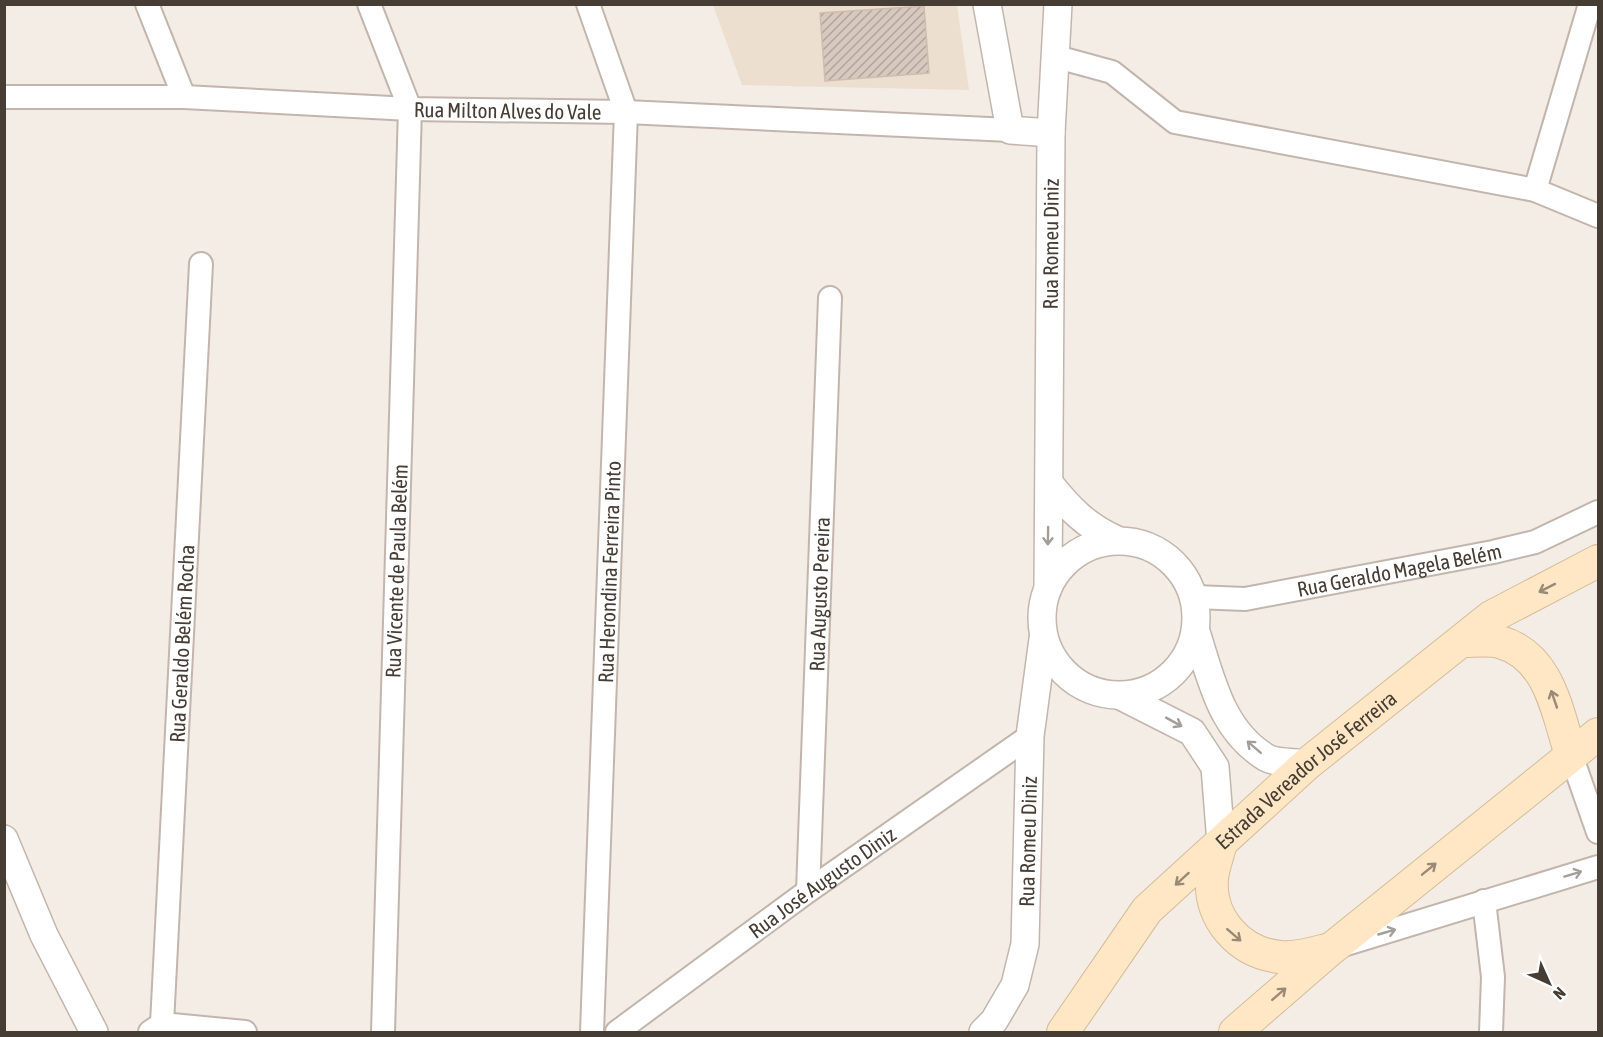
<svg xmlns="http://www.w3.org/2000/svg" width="1603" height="1037" viewBox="0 0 1603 1037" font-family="'Asap Condensed',sans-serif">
	<defs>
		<pattern id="building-hatch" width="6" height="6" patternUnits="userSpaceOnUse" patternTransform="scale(1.5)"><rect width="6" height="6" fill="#d8c9bf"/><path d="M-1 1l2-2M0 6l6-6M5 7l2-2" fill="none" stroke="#b1a49c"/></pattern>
	</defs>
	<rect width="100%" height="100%" fill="#f3ede6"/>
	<polygon fill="#eddfd0" points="713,5 957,5 969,90 742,85"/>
	<polygon fill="url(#building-hatch)" stroke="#d0bdaf" stroke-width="1.5" points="924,6 929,73 825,81 820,13"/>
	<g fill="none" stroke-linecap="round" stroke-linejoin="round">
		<g stroke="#c2b6ac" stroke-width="26">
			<g id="minor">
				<polyline points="147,4 184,97"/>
				<polyline points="369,4 410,109 383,1032"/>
				<polyline points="588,4 626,112 592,1032"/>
				<polyline points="1057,57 1112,72 1175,122 1535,190 1598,216"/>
				<path id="s1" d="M4 97H184L410 109 626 112 1010 130"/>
				<polyline points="1535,190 1590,4"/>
				<path id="s2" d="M1195 597 1245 599 1493 552 1535 542 1598 512"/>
				<polyline points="1571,755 1598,832"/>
				<path id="s3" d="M808 891 830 298"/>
				<polyline points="1484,901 1493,977 1491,1032"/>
				<polyline points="1343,945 1598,867"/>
				<path id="s4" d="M162 1024 201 264"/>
				<polyline points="150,1032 162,1024 245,1032"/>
				<path id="s5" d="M617 1032 808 891 1030 736"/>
			</g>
		</g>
		<g stroke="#c2b6ac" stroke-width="30">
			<g id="tertiary">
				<polyline points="987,4 1010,130 1051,133"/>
				<path d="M1049 483C1069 508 1086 526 1115 539"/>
				<circle cx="1119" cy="618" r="77"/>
				<path id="s6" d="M1048 588 1051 133 1058 4"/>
				<path d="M1196 632C1211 678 1221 731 1267 758 1276 763 1296 762 1307 764"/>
				<polyline points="1121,696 1192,732 1215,767 1221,843"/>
				<polyline points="4,839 44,935 94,1032"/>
				<path id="s7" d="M983 1032 994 1021 1015 985 1025 944 1030 736 1043 639"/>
			</g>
		</g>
		<g stroke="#d7bb98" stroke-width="34">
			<g id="secondary">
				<path d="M1462 641C1474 641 1489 639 1500 642 1550 656 1557 712 1571 755"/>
				<path d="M1221 843C1218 855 1213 867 1212 879 1209 919 1240 953 1280 957 1296 959 1314 953 1330 949"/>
				<path id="s8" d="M1063 1032 1147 910 1307 764 1491 617 1598 561"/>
				<polyline points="1235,1032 1331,949 1598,734"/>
			</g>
		</g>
		<use href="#minor" stroke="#fff" stroke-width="22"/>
		<use href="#tertiary" stroke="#fff" stroke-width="27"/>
		<use href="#secondary" stroke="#ffe6c5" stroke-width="32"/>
	</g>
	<defs><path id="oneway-shaft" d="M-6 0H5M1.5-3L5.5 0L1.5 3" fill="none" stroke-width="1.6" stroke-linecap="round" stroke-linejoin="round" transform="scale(1.5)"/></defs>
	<g stroke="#a29e9a">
		<use href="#oneway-shaft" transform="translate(1048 536) rotate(91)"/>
		<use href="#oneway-shaft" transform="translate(1174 722) rotate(29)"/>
		<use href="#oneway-shaft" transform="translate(1254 747) rotate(-139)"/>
		<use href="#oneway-shaft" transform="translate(1573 874) rotate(-17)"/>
		<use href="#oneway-shaft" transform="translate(1387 932) rotate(-16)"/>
	</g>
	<g stroke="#998976">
		<use href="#oneway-shaft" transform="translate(1547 588) rotate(153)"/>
		<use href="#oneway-shaft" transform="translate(1554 699) rotate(-109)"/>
		<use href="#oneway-shaft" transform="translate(1429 869) rotate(-39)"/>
		<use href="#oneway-shaft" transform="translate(1182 879) rotate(138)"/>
		<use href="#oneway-shaft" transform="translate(1234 935) rotate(41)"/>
		<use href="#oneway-shaft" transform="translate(1279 994) rotate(-41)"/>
	</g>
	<g text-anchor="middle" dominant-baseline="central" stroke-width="4.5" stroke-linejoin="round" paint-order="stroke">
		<g font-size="21" fill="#463d35" stroke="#fff">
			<text stroke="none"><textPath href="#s1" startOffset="504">Rua Milton Alves do Vale</textPath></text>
			<text stroke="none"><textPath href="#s6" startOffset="344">Rua Romeu Diniz</textPath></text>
			<text stroke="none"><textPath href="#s2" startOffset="207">Rua Geraldo Magela Belém</textPath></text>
			<text transform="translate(396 571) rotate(-88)">Rua Vicente de Paula Belém</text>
			<text transform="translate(609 572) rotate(-88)">Rua Herondina Ferreira Pinto</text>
			<text stroke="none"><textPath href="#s3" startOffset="297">Rua Augusto Pereira</textPath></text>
			<text stroke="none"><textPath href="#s4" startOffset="381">Rua Geraldo Belém Rocha</textPath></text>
			<text stroke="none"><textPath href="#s8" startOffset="360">Estrada Vereador José Ferreira</textPath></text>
			<text stroke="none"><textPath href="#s7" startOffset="202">Rua Romeu Diniz</textPath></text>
			<text stroke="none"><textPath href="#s5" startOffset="254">Rua José Augusto Diniz</textPath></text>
		</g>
	</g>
	<rect width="1603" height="1037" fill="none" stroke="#463d35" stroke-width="12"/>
	<g transform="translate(1549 983) rotate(135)" stroke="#ffffff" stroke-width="4.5" paint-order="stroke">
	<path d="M0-4.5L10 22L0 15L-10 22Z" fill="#463d35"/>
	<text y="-9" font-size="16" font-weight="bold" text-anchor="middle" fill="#463d35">N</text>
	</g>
</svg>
